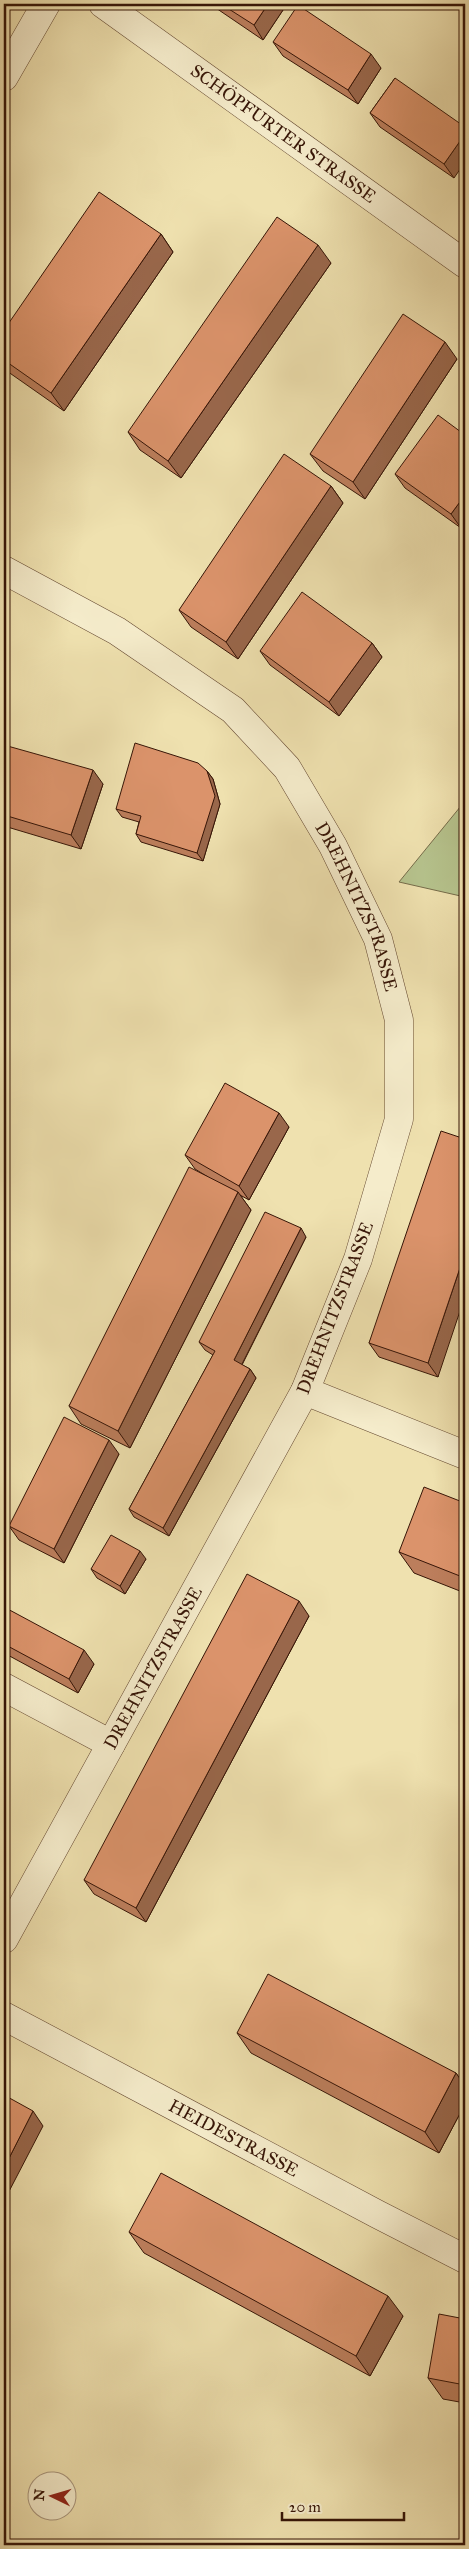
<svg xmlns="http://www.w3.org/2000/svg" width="469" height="2549" viewBox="0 0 469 2549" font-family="'IM FELL Great Primer',serif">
	<rect width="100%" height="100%" fill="#efe1af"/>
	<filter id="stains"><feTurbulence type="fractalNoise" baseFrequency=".004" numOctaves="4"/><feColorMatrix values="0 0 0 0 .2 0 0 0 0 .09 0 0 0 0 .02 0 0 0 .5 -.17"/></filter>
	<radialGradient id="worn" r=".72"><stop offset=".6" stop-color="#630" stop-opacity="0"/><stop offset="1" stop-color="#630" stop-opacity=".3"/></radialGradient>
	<polygon fill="#b6c38d" stroke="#766c4a" points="465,801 465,897 399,882"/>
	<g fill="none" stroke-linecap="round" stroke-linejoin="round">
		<g stroke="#644831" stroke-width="29">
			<g id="minor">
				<path id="s1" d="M103 4 465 264"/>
				<polyline points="4,77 46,4"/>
				<path id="s2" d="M4 570 117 631 233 710 287 768 333 846 378 939 399 1020V1119L358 1259 305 1391 4 1939"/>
				<polyline points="305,1391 465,1455"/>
				<polyline points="4,1687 111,1744"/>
				<path id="s3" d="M4 2016 377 2214 465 2259"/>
			</g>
		</g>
		<use href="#minor" stroke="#f5eccb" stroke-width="28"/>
	</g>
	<g fill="#bc7e5c" stroke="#361507">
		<polygon points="210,4 287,4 263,40"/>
		<polygon points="273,42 381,68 358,104 283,56"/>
		<polygon points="395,78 454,178 380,127 370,113"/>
		<polygon points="161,234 173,252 64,411 4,369 4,330"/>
		<polygon points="331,263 181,478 140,450 128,432"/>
		<polygon points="457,359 365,499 323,471 310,454"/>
		<polygon points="465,435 465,523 461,528 405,488 395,474"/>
		<polygon points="331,486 343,503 238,659 191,627 179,610"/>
		<polygon points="372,643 382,657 339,716 270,665 260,651"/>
		<polygon points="4,745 103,784 81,849 4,826"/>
		<polygon points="207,771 213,779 220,804 203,861 141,842 136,834 139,822 122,817 116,809"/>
		<polygon points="289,1127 249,1200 240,1195 251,1210 130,1448 81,1424 69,1406 208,1177 195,1169 185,1155"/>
		<polygon points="465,1139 438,1377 379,1357 369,1343"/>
		<polygon points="306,1237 242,1365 250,1369 256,1378 169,1536 134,1517 129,1509 213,1355 205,1350 199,1342"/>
		<polygon points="119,1454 64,1563 19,1540 9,1526"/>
		<polygon points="465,1503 465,1593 414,1573 399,1552"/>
		<polygon points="146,1559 125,1594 97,1578 91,1569"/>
		<polygon points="4,1607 94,1664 78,1693 4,1653"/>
		<polygon points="309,1616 146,1922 94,1894 84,1880"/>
		<polygon points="237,2033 456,2073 465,2086 465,2104 439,2153 251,2053"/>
		<polygon points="129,2232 403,2316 370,2376 144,2253"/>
		<polygon points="465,2319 465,2403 443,2399 428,2378"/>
	</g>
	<g fill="#99674b" stroke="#361507">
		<polygon points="268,4 287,4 263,40 254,25"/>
		<polygon points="371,54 381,68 358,104 348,90"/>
		<polygon points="465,134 465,162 454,178 444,164"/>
		<polygon points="161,234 173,252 64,411 51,393"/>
		<polygon points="318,245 331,263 181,478 168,461"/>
		<polygon points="445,342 457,359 365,499 353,482"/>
		<polygon points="331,486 343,503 238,659 226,642"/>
		<polygon points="465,495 465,523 461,528 451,514"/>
		<polygon points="372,643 382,657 339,716 329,702"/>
		<polygon points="93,770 103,784 81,849 71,835"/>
		<polygon points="207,771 213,779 220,804 203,861 197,853"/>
		<polygon points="279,1113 289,1127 249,1200 239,1186"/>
		<polygon points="238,1192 251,1210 130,1448 118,1431"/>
		<polygon points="301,1228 306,1237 240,1368 234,1360"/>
		<polygon points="465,1253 465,1296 438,1377 428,1363"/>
		<polygon points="250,1369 256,1378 169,1536 163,1528"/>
		<polygon points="109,1440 119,1454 64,1563 54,1549"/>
		<polygon points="140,1551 146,1559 125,1594 120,1586"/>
		<polygon points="299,1601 309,1616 146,1922 136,1908"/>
		<polygon points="84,1650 94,1664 78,1693 69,1679"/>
		<polygon points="456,2073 465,2086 465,2104 439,2153 425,2132"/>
		<polygon points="33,2111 43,2126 4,2201 4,2168"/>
		<polygon points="388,2296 403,2316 370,2376 356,2356"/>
	</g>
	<g fill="#db936b" stroke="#361507">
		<polygon points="221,4 268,4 254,25"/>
		<polygon points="298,5 371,54 348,90 273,42"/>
		<polygon points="395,78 465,127 465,134 444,164 370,113"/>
		<polygon points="99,192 161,234 51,393 4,360 4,330"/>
		<polygon points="277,217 318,245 168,461 128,432"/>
		<polygon points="403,314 445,342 353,482 310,454"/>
		<polygon points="438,415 465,435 465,495 451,514 395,474"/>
		<polygon points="284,454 331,486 226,642 179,610"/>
		<polygon points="302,592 372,643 329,702 260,651"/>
		<polygon points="135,743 198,763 207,771 215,796 197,853 136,834 141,816 116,809"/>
		<polygon points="4,745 93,770 71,835 4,815"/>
		<polygon points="225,1083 279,1113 239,1186 185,1155"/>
		<polygon points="441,1131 465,1139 465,1253 428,1363 369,1343"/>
		<polygon points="189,1167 238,1192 118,1431 69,1406"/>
		<polygon points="265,1212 301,1228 234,1360 250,1369 163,1528 129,1509 215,1351 199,1342"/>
		<polygon points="64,1417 109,1440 54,1549 9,1526"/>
		<polygon points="424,1487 465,1503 465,1578 399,1552"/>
		<polygon points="111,1535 140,1551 120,1586 91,1569"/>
		<polygon points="247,1574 299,1601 136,1908 84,1880"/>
		<polygon points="4,1607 84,1650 69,1679 4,1644"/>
		<polygon points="268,1974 456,2073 425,2132 237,2033"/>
		<polygon points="4,2095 33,2111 4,2168"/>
		<polygon points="161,2173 388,2296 356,2356 129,2232"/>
		<polygon points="439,2314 465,2319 465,2385 428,2378"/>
	</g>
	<g text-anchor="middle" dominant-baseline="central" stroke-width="4" stroke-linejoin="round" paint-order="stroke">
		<g font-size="18" fill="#361507" stroke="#f5eccb">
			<text stroke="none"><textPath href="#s1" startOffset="222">SCHÖPFURTER STRASSE</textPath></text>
			<text stroke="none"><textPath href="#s2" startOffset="504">DREHNITZSTRASSE</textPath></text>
			<text transform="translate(335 1308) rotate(-69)">DREHNITZSTRASSE</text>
			<text transform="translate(153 1668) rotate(-61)">DREHNITZSTRASSE</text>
			<text stroke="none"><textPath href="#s3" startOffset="260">HEIDESTRASSE</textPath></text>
		</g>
	</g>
	<rect width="469" height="2549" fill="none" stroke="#efe1af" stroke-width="20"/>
	<rect x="5" y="5" width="459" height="2539" fill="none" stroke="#361507" stroke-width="2.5"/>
	<rect x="10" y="10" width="449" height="2529" fill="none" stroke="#361507"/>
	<g transform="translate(52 2496) rotate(275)"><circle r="24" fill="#f5eccb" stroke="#a9967d"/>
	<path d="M0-4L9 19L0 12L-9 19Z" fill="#8f2418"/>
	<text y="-8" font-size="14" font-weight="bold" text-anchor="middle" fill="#361507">N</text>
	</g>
	<path d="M282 2512v8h122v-8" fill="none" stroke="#361507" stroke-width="2.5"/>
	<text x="289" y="2512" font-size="15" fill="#361507" stroke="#f5eccb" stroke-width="4" paint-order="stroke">20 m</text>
	<rect width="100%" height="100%" filter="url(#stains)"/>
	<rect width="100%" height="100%" fill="url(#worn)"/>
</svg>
